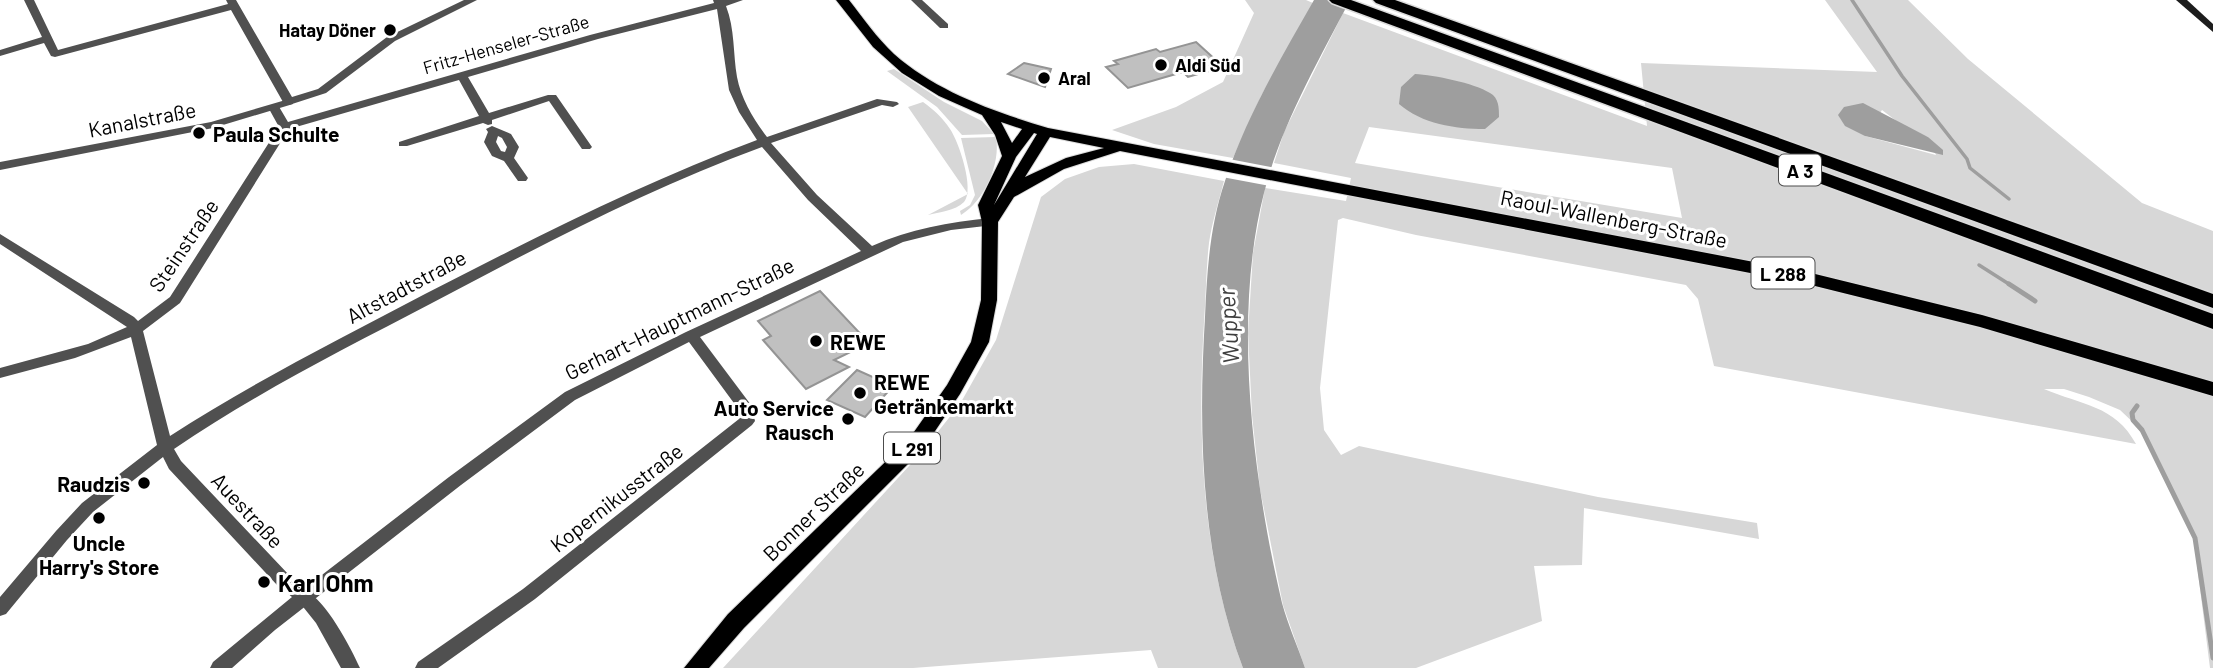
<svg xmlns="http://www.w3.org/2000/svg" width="2213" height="668" viewBox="0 0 2213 668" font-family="Barlow,sans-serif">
	<rect width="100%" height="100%" fill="#fff"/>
	<g fill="#d7d7d7" fill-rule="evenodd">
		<polygon points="1245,0 1306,0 1313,3 1261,96 1233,158 1154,144 1112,130 1176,107 1223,82 1254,13"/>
		<path d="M1825 0H1908L1968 59 2142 203 2213 231V668H2210L2193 533 2140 429 2120 410 2089 397 2064 389H2044C2081 405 2115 405 2136 444L1714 366 1698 299 1686 285 1416 235 1343 218 1338 220 1320 388 1324 430 1341 455 1359 446 1598 497 1757 523 1759 539 1584 508 1582 565 1534 566 1542 621 1416 668H1305L1283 605 1260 489 1252 415 1248 333 1253 253 1265 188 1346 201 1351 178 1274 163 1284 132 1343 13 1647 126 1641 63 1877 72ZM1882 110 1899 123 1928 137 1936 155 1865 136ZM1369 127 1672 168 1682 218 1355 163Z"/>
		<polygon points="894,69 944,102 982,121 994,134 962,135 937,107 887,71"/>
		<path d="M923 102C933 109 943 118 950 129 959 142 975 190 964 202 955 211 939 212 928 215L968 194 908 107Z"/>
		<path d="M996 137C1001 164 984 201 961 215L960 211 970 205 975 195 961 138Z"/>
		<path d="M1134 164 1224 181C1219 201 1212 222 1209 243 1206 269 1206 296 1204 322 1197 437 1202 559 1243 668H1158L1151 650 913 668H723L921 453 960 404 996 340 1041 197 1065 179 1099 167Z"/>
	</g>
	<g fill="#9e9e9e">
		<path d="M1314 0H1350C1318 62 1281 125 1264 193 1232 317 1253 480 1282 603 1288 625 1298 647 1305 668H1243C1201 557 1198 433 1205 317 1207 270 1210 225 1225 181 1246 117 1281 58 1314 0Z"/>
		<path d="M1415 74C1434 75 1474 83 1490 93 1499 98 1499 108 1499 117L1485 129C1455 129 1422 124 1399 104L1401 87Z"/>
		<polygon points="1863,103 1928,137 1943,150 1943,155 1865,136 1845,126 1838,115 1844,107"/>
	</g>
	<polygon fill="#fff" points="1229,159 1276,168 1270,186 1222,177"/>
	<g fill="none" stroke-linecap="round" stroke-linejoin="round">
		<g stroke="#9e9e9e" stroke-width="3.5">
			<polyline points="1852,0 1902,76 1967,159 1970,168 2009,199"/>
			<polyline points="1979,265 2012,286"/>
		</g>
		<g stroke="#9e9e9e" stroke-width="5">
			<polyline points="2009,284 2035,301"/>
			<polyline points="2137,406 2132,413 2133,420 2142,430 2195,538 2213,658"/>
		</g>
	</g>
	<g fill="#c0c0c0" stroke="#949494" stroke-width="2">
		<polygon points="1196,42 1218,62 1204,66 1209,71 1188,77 1183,72 1128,88 1106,67 1118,64 1114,61 1156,49 1160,52"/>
		<polygon points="1024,63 1051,69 1045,87 1008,74"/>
		<polygon points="820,291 869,343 834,360 849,367 806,389 763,340 771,336 758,321"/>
		<polygon points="857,370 893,386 865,417 827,400"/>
	</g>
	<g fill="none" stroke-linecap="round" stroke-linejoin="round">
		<g stroke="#dbdbdb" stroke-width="2">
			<path id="primary" d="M836 0H849C863 18 877 38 894 54 937 92 995 112 1048 128L1807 272 1982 315 2213 382V396L1980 327 1807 284 1120 151 1064 169 1014 197 998 222 997 300 989 342 960 394 923 449 744 628 709 668H684L728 614 909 439 947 385 971 342 981 300 982 222 978 205 1002 156 995 135 982 115 939 96 902 73 873 47ZM1001 122 1022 129 1012 143ZM1034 133 1037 134 994 205 1016 157ZM1050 137 1104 148 1066 158 1025 177Z"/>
		</g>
		<g stroke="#dbdbdb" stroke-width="3">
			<g id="motorway">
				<polygon points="1329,0 1351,0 2213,314 2213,329 1332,3"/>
				<polygon points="1373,0 1395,0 2213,294 2213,308 1376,3"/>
			</g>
		</g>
		<g fill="#505050" fill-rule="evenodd">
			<polygon points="24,0 34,0 58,50 228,4 226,0 236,0 292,97 318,89 387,37 464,0 477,0 395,41 326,93 289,105 283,102 231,10 55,57 51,56 44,43 0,56 0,50 42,37"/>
			<path d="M713 0H743L726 6C735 29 733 54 737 77 741 99 754 120 767 137L877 99 897 102 899 104 893 107 882 105 771 143 817 195 872 246C910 229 949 222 990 218L994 219 996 222 994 225 951 230 903 242 700 337 751 405 755 421 752 425 535 599 438 668H415L418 662 523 589 739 419V410L689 342 575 400 461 485 275 630 232 668H210L213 662 292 597 277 585 169 469 163 457 93 512 67 540 6 614 0 616V597L56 531 82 503 157 445 131 337 75 358 0 378V368L88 344 127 327 0 244V234L134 317 138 321 170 297 279 127 268 107 270 105H278L288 122 590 35 714 3ZM717 9 729 90 739 112 757 140C642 183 534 238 425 294 339 339 252 383 170 436L143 331 180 303 289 129 459 80 479 116 399 142V146H407L483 123 488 125 492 124V120L549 101 582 149H590L592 147 556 95H548L489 113 468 77 598 39ZM762 147 808 200 861 251 686 332 565 392 449 477 305 588 289 575 181 461 174 449C256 393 344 349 432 303 540 246 647 189 762 147Z"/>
			<polygon points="911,0 922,0 948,24 948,28 940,28"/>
			<path d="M492 126 511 134 519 147 514 158 528 178 526 181H518L504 161 492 156 484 142 488 132 486 129ZM498 136 502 138 507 147 505 152 501 151 496 142Z"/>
		</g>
		<g fill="#505050" fill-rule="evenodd">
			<polygon points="289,99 293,100 293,104 213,128 0,170 0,162 211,122"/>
			<path d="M305 591C325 598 351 648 360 668H341L316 623 296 598 299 593Z"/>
		</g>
		<polygon fill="#1d1d1d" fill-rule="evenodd" points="2176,0 2187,0 2213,24 2213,32"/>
		<use href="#primary" fill="#000" fill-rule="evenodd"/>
		<use href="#motorway" fill="#000" fill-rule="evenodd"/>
	</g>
	<g fill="#000" stroke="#fff" stroke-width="2.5">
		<circle cx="390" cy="30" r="7"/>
		<circle cx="1161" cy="65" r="7"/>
		<circle cx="1044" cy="78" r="7"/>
		<circle cx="199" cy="133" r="7"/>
		<circle cx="816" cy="341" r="7"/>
		<circle cx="860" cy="393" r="7"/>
		<circle cx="848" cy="419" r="7"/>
		<circle cx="144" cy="483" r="7"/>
		<circle cx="99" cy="518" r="7"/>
		<circle cx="264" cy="582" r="7"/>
	</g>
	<g text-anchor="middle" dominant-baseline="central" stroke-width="6" stroke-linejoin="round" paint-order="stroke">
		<g font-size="18" font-weight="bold" fill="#000" stroke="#fff" text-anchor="start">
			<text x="376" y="30" text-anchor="end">Hatay Döner</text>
			<text x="1175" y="65">Aldi Süd</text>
			<text x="1058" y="78">Aral</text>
		</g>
		<g font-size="18" fill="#000" stroke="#fff">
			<text transform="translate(506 44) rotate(-16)">Fritz-Henseler-Straße</text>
		</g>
		<g fill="#fff" stroke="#4c4c4c" stroke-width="2">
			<rect x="1779" y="154.5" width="42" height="31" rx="5"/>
			<rect x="1751.5" y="257.5" width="63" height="31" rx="5"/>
			<rect x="884" y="432.5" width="56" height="31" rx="5"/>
		</g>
		<g font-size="19" font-weight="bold" fill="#000">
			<text x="1800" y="170">A 3</text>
			<text x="1783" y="273">L 288</text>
			<text x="912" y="448">L 291</text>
		</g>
		<g font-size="21" fill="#000" stroke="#fff">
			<text transform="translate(142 119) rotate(-11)">Kanalstraße</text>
			<text transform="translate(1614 218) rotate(11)">Raoul-Wallenberg-Straße</text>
			<text transform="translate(183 245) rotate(-56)">Steinstraße</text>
			<text transform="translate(406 286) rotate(-28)">Altstadtstraße</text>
			<text transform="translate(679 318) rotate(-26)">Gerhart-Hauptmann-Straße</text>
			<text transform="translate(616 497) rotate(-38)">Kopernikusstraße</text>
			<text transform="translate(248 510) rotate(47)">Auestraße</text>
			<text transform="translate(813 511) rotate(-44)">Bonner Straße</text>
		</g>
		<g font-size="21" font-weight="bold" fill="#000" stroke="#fff" text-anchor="start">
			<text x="213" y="133">Paula Schulte</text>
			<text x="830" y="341">REWE</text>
			<text x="874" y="381">REWE<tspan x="874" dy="24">Getränkemarkt</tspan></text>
			<text x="834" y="407" text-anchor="end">Auto Service<tspan x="834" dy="24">Rausch</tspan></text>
			<text x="130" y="483" text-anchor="end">Raudzis</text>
			<text x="99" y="542" text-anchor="middle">Uncle<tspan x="99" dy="24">Harry's Store</tspan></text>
		</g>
		<g font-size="23" font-style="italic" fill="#3f3f3f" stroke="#fff">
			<text transform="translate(1228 326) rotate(-94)">Wupper</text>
		</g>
		<g font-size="24" font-weight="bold" fill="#000" stroke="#fff" text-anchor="start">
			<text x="278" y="582">Karl Ohm</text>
		</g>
	</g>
</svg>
